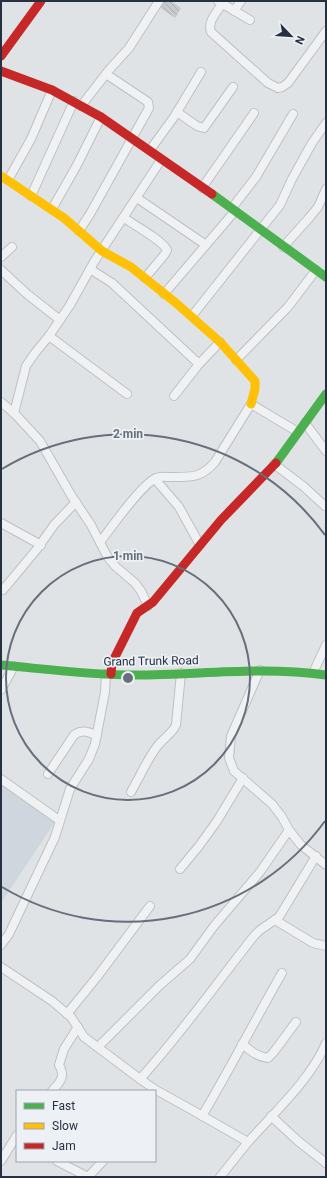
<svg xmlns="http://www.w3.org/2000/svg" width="327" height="1178" viewBox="0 0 327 1178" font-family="Roboto,sans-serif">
	<defs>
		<pattern id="building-back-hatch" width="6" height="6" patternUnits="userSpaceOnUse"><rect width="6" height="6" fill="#c8cbce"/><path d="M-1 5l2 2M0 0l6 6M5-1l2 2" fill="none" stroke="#acafb2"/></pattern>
	</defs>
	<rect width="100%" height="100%" fill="#e0e3e6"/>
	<polygon fill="#d0d6dd" points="1,774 59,816 1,903"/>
	<polygon fill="url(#building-back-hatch)" points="162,1 171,1 181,8 175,18 158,6"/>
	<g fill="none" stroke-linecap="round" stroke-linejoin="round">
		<g stroke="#bec1c4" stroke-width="10">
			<g id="street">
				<polyline points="218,1 250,20"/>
				<path d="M222 4C217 12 207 22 211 32L268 83 278 88 282 87 288 83 326 31"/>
				<polyline points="234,11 241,1"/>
				<polyline points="81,106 109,70 129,48 159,1"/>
				<polyline points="177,112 197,126 204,128 233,87"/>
				<polyline points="150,150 174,117 201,72"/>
				<polyline points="8,180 31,139 52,90"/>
				<polyline points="202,188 254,113"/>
				<polyline points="31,196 74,101"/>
				<polyline points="137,198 206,245"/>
				<polyline points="232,208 256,177 293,114"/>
				<polyline points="52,209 77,165 101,117"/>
				<path d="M124 218C133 224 163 241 167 250L165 254 145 278"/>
				<polyline points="79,231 90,214 149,108 148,102 106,74"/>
				<polyline points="283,247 309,218 318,207 326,189"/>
				<polyline points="1,257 12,247"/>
				<polyline points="90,269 112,283 199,364"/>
				<polyline points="1,270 27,294 60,320"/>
				<polyline points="164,294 235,211"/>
				<polyline points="192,316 280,205 292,179 312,143 326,123"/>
				<polyline points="49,336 127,394"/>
				<polyline points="236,360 288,307 316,270"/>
				<polyline points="174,396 199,364 220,342"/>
				<polyline points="1,402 14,413 40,441 71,495 91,525 107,556 115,566 135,583 141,591 148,606"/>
				<polyline points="14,413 26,366 35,353 49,336 70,305 94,262 161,160"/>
				<polyline points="305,423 326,451"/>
				<polyline points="274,464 303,486 325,506"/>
				<polyline points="155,479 179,507 200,545"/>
				<polyline points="1,523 41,545"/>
				<path d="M100 542C112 527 140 486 156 478 161 476 167 477 171 477 192 477 201 478 215 462L251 404 298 432"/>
				<polyline points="3,590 37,549 54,525 76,502"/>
				<polyline points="260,670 231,736 229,758 234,771 272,804 282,817 289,830 301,845 326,865"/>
				<polyline points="313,673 326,645"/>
				<polyline points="1,690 14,666"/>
				<path d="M48 774 74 735C82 729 88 732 97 735"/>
				<polyline points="1,779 59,820"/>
				<path d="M131 792C139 778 146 762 156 748 162 739 172 734 176 725L181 673"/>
				<polyline points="180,869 199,846 217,821 243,778"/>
				<polyline points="275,920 313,943 326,946"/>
				<polyline points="1,945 9,934 55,837 70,789 89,759 95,744 105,692 106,674"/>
				<polyline points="1,967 52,1001 71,1017 84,1037 140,1079 156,1090 192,1110 248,1142 220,1177"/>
				<polyline points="67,1014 97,977 150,906"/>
				<path d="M242 1044C250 1050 257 1057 268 1058L273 1053 296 1022"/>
				<polyline points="98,1047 160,985 190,959 214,926 260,872 289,830"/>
				<path d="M140 1079C181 1034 216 984 254 936L260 930 279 917 316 856"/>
				<path d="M52 1091C60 1082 66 1077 59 1065L64 1049 78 1027"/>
				<path d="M202 1116C230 1069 255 1020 282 973"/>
				<polyline points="271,1116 298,1141 326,1163"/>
				<path d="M248 1142C274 1113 311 1079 326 1043"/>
				<polyline points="1,1161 17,1135"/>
				<polyline points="57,1161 88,1177"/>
				<polyline points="88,1177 103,1161"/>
			</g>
		</g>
		<use href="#street" stroke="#eff1f3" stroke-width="8"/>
		<g stroke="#4caf50" stroke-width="9">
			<polyline points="212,194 326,277"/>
			<polyline points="276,463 326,394"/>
			<path d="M1 665C45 669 90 675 135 675 200 675 260 666 326 675"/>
		</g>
		<polyline stroke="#ffc107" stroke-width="9" points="1,176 64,218 102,251 131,267 176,303 220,342 255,381 255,389 251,404"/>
		<g stroke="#c62828" stroke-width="9">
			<polyline points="1,56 41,1"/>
			<polyline points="1,71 52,90 101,117 212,194"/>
			<polyline points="111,674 112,663 137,613 153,602 221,520 276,463"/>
		</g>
	</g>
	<g fill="none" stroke="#666f7b" stroke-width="2">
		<circle cx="128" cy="678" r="122"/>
		<path d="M325 821A244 244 0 0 1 2 887M2 469A244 244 0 0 1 325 535"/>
	</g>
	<g text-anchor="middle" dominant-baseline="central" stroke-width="3.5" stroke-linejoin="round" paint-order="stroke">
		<g font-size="12" fill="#253041" stroke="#edf1f6">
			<text transform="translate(151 661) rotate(-1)">Grand Trunk Road</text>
		</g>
	</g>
	<circle cx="128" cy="678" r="6" fill="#666f7b" stroke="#edf1f6" stroke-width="2"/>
	<g font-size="12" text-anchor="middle" font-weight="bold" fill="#666f7b" stroke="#edf1f6" stroke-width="3.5" stroke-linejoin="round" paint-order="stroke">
		<text x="128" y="438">2 min</text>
		<text x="128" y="560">1 min</text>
	</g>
	<rect width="327" height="1178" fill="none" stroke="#253041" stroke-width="4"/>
	<rect x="16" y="1090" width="140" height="72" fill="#edf1f6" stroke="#9da4ae"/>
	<rect x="24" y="1103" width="20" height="6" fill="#4caf50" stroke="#9da4ae"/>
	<text x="52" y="1110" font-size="12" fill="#253041">Fast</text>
	<rect x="24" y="1123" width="20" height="6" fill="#ffc107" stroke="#9da4ae"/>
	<text x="52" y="1130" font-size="12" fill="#253041">Slow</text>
	<rect x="24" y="1143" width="20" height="6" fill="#c62828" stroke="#9da4ae"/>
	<text x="52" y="1150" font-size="12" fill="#253041">Jam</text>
	<g transform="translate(291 36) rotate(115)" stroke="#edf1f6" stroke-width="3" paint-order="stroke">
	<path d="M0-3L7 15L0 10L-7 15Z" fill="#253041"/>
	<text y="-6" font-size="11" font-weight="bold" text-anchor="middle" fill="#253041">N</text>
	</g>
</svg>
